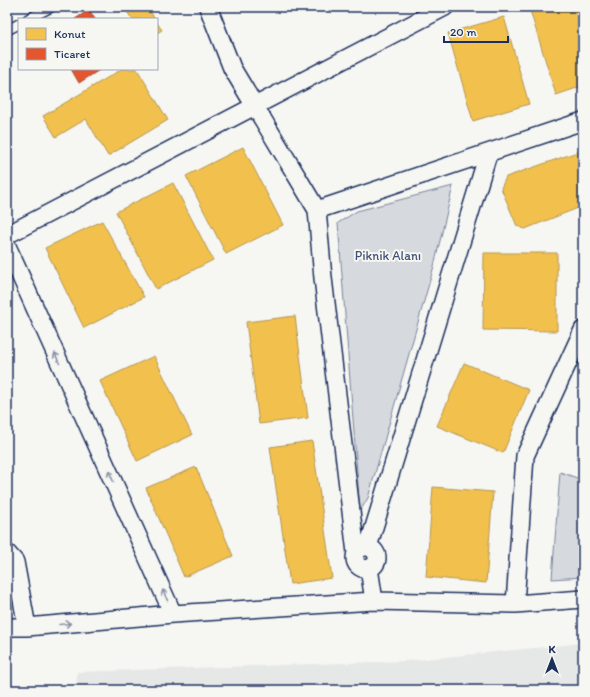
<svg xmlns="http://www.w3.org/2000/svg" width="590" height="697" viewBox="0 0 590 697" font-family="Itim,sans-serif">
<rect width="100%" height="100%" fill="#f6f6f2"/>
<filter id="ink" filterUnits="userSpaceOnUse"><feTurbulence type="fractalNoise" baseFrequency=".025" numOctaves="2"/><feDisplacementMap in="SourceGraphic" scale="8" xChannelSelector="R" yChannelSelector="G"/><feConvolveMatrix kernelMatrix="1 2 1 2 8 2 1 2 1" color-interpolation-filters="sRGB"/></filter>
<g filter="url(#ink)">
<path fill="#e6e7e7" d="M583 643V690H76L77 672 406 661Z"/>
<path fill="#d6d9dd" stroke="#78849e" d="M453 186 434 266 368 498 360 511 338 223 357 211Z
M560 472 583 480V577L552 579Z"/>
<path fill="#f2c14e" stroke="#b29553" d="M124 7H147L155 19H132Z
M529 7H582L583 86 556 95Z
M504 17 529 104 473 121 448 33Z
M157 23 162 30 157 33Z
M122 69H137L168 120 108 156 86 119 56 137 43 116Z
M243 147 283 225 226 254 186 176Z
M583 150V206L525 229 517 226 501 188 506 177Z
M173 183 213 260 156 289 116 212Z
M102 221 144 297 84 328 45 248Z
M484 253H557V331L483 330Z
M295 316 308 418 259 424 246 322Z
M154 356 192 435 137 461 100 381Z
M464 363 529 390 503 453 437 426Z
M312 441 332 578 290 584 270 447Z
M196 467 233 556 184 577 146 488Z
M433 487 493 492 486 583 426 577Z"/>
<path fill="#e4572e" stroke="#a84b3c" d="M89 10 95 19H75Z
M71 69H101L79 83Z"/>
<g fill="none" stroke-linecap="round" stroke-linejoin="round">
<g stroke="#1b2f5e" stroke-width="12">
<path id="service" d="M28 19 51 7
M7 30 19 24"/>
</g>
<g stroke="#1b2f5e" stroke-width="20">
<path id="minor" d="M208 7 232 68 317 210 323 278 356 553
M317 210 583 121
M7 235 445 7
M7 246 173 614 27 627H7
M368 547 488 154
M355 558a11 11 0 1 1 22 0a11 11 0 1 1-22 0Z
M7 553 15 562 27 627
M369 568 374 601
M515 604 525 456 583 330
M173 614 374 601 515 604 583 599"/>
</g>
<use href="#service" stroke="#f6f6f2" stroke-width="9"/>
<use href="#minor" stroke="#f6f6f2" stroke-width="17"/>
</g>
<defs><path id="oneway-shaft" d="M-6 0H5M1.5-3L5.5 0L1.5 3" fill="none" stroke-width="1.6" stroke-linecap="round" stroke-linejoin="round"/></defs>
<g stroke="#8892a8">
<use href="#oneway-shaft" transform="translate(57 358) rotate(-114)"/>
<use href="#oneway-shaft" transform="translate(111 476) rotate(-114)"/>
<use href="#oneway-shaft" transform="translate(165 595) rotate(-114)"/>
<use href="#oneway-shaft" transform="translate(65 624) rotate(-5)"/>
</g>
</g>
<g text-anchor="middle" stroke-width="4" stroke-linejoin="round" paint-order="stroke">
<g font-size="13" fill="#405177" stroke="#f6f6f2">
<text x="388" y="260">Piknik Alanı</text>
</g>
</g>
<rect width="590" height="697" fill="none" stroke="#f6f6f2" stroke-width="24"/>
<rect x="12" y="12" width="566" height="673" fill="none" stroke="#1b2f5e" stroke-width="1.5" filter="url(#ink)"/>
<rect x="18" y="18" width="140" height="52" fill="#f6f6f2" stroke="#9ea6b7"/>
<rect x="26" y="28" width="20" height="12" fill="#f2c14e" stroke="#9ea6b7"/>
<text x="54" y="38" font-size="12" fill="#1b2f5e">Konut</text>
<rect x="26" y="48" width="20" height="12" fill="#e4572e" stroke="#9ea6b7"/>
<text x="54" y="58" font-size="12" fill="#1b2f5e">Ticaret</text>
<g transform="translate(552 659)" stroke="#f6f6f2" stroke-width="3" paint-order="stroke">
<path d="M0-3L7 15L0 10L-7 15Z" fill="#1b2f5e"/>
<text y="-6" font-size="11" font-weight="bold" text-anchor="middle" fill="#1b2f5e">K</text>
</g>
<path d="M444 36v6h64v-6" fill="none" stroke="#1b2f5e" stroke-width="2"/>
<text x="450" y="36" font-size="12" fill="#1b2f5e" stroke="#f6f6f2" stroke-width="3" paint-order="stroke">20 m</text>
</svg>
